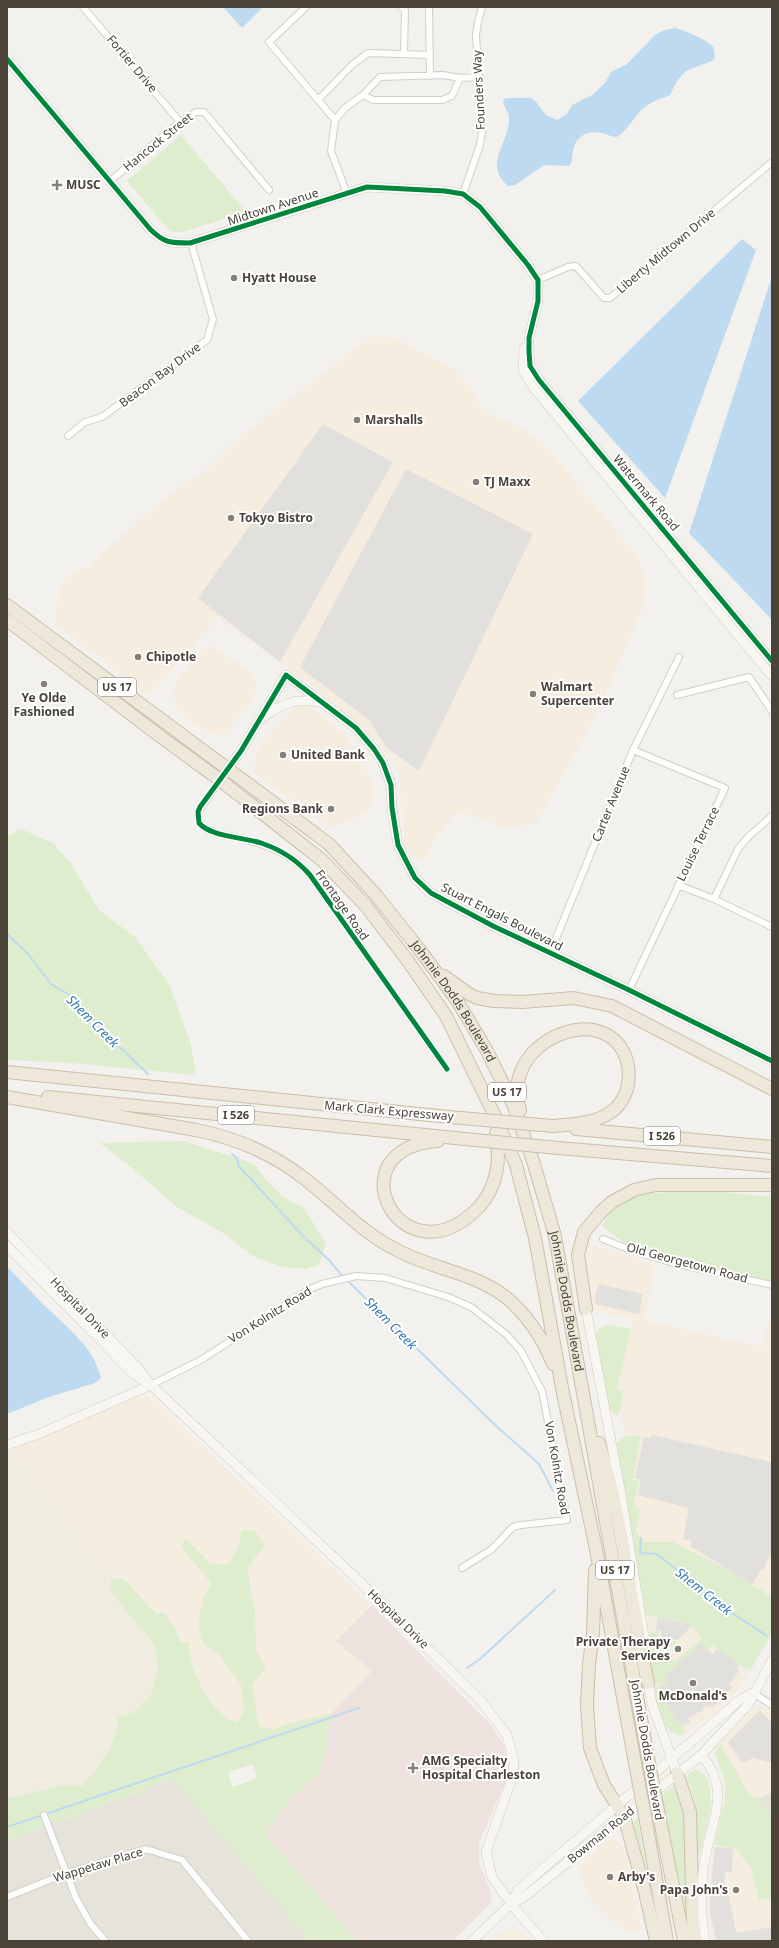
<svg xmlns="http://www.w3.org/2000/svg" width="779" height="1948" viewBox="0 0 779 1948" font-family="'Noto Sans',sans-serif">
<rect width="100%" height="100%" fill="#f2f1ed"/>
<path fill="#e6e3da" d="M173 1779 310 1941H7V1841Z
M772 1792V1815L757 1799Z"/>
<path fill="#f4ede0" d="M372 336 394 338 454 369 473 390 479 405 496 417 524 429 551 452 638 557 646 579 643 608 601 706 536 824 505 828 468 814 456 813 435 838 424 860H415L405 846 399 772 373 737 304 679 218 618 149 695 55 624 59 586 78 569 89 568 104 551 139 520 184 483 200 475 232 444 282 404Z
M213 646 243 666 255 678 256 687 251 702 226 733 215 735 190 722 176 708 173 692 178 678 207 647Z
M302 705 312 708 344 734 360 755 375 791 368 811 348 822 330 827 254 773 255 757 260 744 291 710Z
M586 1243 654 1264 646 1316 642 1320 762 1347 768 1320 772 1321V1597L729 1570 709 1559 673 1542H645L636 1532 641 1508 634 1506 639 1481 633 1480 641 1435 626 1436 620 1411 623 1391 617 1390 633 1319 593 1310 589 1303 582 1268Z
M135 1396H148L161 1407 372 1605 337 1641 372 1671 332 1713 283 1725 274 1731 259 1726 252 1684 266 1668 256 1651 255 1613 251 1583 247 1567 253 1557 240 1543 228 1564H211L181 1547 211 1583 204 1596 203 1643 221 1657 241 1685 244 1711 237 1723 227 1720 203 1690 189 1653 180 1642 176 1631 156 1614 124 1579 111 1578 15 1450 20 1445Z
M642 1612 690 1621 707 1637 751 1669 734 1694 719 1709 683 1735H677L671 1732 665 1724 660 1714Z
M760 1705 769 1708 772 1711V1792L757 1799 749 1794 720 1743 755 1708Z
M608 1839 618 1841 626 1851 641 1930 629 1933 609 1919 594 1905 585 1890 579 1867Z
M714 1846 735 1848 751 1868 759 1900 770 1898 772 1900V1941H712L708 1909 709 1876Z
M512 1928 525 1934 533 1941H492L503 1930Z"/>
<path fill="#f0ecdf" d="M15 1450 111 1578V1592L154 1644 158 1668 152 1694 134 1712 118 1717V1731L106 1756 83 1786H59L32 1793 7 1798V1453Z"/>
<path fill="#ede2de" d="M372 1605 490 1724 503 1743 507 1759V1778L479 1843V1863L489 1887 492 1898 490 1904 453 1941H357L268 1837V1829L294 1796 317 1776 332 1713 372 1671 336 1641Z"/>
<path fill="#deedcd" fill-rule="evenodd" d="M181 135 246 212 186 231 178 232 171 231 166 227 127 181Z
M21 829 53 843 71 864 99 910 135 937 169 984 191 1045 196 1075 71 1063 7 1060V836Z
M184 1141 254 1164 268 1182 283 1197 303 1207 326 1243 319 1265 305 1269 279 1266 253 1256 223 1233 177 1207 131 1167 100 1143Z
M670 1192H725L772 1197V1282L661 1256 623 1242 603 1227C603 1220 607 1216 612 1212 630 1196 647 1193 670 1192Z
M608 1325 631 1329 617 1390 623 1391 620 1411 617 1416 608 1409 595 1337C598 1330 600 1326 608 1325Z
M641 1435 633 1480 639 1481 634 1506 641 1508 636 1532 645 1542H673L729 1570 772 1597V1633L751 1669C741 1670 722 1651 712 1645L708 1650 700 1643 699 1654 690 1653 667 1681 666 1686H661L667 1693 661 1694 659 1683 654 1684 648 1636 651 1633 659 1630 658 1637 677 1642 672 1647 670 1645 664 1651 675 1662 702 1638 689 1624 645 1614 617 1444 621 1437Z
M241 1530H254L265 1545 247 1568 255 1613 256 1651 266 1668 252 1684 259 1726 274 1730 283 1725 332 1713 328 1731 326 1755 317 1776 293 1796 268 1829V1837L357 1941H310L173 1779 7 1841V1798L32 1793 59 1786H83C100 1764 117 1745 118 1717L134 1712 152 1694 158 1668 154 1644 111 1592V1578L124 1579 156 1614 165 1613 176 1631 180 1642H189C188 1668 211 1715 237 1723L244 1711 241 1685 221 1657 203 1643 198 1623 204 1596 211 1583 181 1547 186 1539 211 1564H228L240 1543ZM253 1764 257 1779 232 1787 228 1772Z
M654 1686H658L659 1696 667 1695 668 1698 664 1701C672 1710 689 1722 683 1735 661 1737 657 1702 654 1686Z
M720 1743 749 1794 757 1799 772 1815V1900L770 1898 759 1900 751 1868 735 1848 714 1845 725 1801V1782L715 1753Z
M696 1769C725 1779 703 1840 697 1861V1817L694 1799 687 1777 689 1773Z
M672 1787C693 1806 688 1905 689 1935L663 1802 638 1822 650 1889 634 1823 637 1818Z"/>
<path fill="#e2e0dc" d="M323 424 393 462 280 662 198 598Z
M406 469 533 534 419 771 387 748 369 720 300 667Z
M599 1284 643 1294 639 1314 595 1304 596 1290 598 1289Z
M652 1435 772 1462V1556H769L764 1569 761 1570 752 1584 690 1546 692 1541 683 1539 689 1508 638 1495 641 1480 635 1478 644 1437 650 1438Z
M657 1617 689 1624 691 1627 677 1640 660 1636 662 1630H656Z
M700 1643 713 1654 717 1649 739 1664 738 1672 729 1684 733 1687 713 1707 705 1706 701 1711 688 1718 690 1723 685 1725 680 1720 678 1723 676 1721 664 1701 668 1698 667 1691H661V1686L666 1685 665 1676 691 1653 698 1654 695 1648Z
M760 1710 772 1723V1763L753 1758 742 1763 728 1742Z
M715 1847 733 1849 732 1872H725L724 1896H729L736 1933 772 1927V1941H716L710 1911V1894Z"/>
<path fill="#bedaf0" d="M223 7H263L242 28Z
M676 28C685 31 708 40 713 47 715 51 715 55 714 60L686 71 677 81 670 95C661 99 652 101 645 107 634 116 629 129 617 137 611 137 607 134 602 133 580 129 572 143 572 162L569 166 544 165 515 185 508 186C483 164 508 146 509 120 510 113 504 108 503 100L506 98H531L536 102 546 115 557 120 567 114 572 105 592 95 605 83 611 72 627 64 655 35 664 30Z
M742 239 756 250 665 498 578 401Z
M772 276V620L689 533Z
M7 1267C19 1278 30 1291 41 1302 63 1324 94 1346 101 1378L95 1383 49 1397 7 1414Z"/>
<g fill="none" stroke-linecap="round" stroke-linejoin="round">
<path stroke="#bedaf0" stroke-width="2" d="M7 934 28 954 51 984 74 998 110 1038 148 1074
M232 1154 238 1159V1165L303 1236 329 1260 343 1277
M347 1280 494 1424 539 1464 553 1491
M641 1538 640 1553 657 1554 723 1607 767 1636
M467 1668 480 1659 555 1590
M7 1827 359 1708"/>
<g stroke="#d0cfcb" stroke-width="8">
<path id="street" d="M83 7 180 122
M306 7 269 42 335 120
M401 7 405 10 404 54
M429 7 430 76
M363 95 373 100H442L452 96 460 78
M318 100 352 65 368 53 430 55
M110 181 180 122 196 112H204L269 190
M347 194 331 151 335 120 345 108 363 95 380 77 443 75 460 78 480 77
M463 194 480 145 482 132 476 35 478 22 482 7
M538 280 568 267 576 266 604 298H610L772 162
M68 436 85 422 102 417 207 340 213 319 191 243
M677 695 749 677 772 711
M220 780 198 812C198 819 199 825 205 828 213 834 225 835 234 837 263 843 290 852 310 875L447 1069
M678 885 714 899 772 927
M714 899 738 849 748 837 772 816
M550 953 633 750 679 657
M629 990 725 788 633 750
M603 1239C656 1262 715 1272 772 1285
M151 1385 201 1360 308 1290 322 1284 356 1276 385 1278 448 1297 471 1307 507 1335 521 1351 542 1391 567 1520 521 1525 513 1527 492 1549 462 1568
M753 1693 772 1705
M44 1815 76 1898 90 1923 105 1941
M7 1897 67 1873 146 1849 182 1860 248 1941"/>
</g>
<g stroke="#d2cec4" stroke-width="10">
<path id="secondary" d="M7 59 150 229C164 243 170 243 190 243L367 187 445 191 463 194 480 207 528 265 538 280V301L529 338V352L530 366 539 380 772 661
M524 348 523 370 533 387 772 676
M263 717C284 703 294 698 320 702
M224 774 241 751 286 675 356 728 374 749 383 763 391 785 392 808 398 845 415 878 431 893 493 926 629 990 772 1061
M7 1232 139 1369 151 1385 357 1579 481 1701 507 1735 514 1762 513 1775 486 1852 492 1877 511 1904 543 1941
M7 1246 135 1375 146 1382
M586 1309 620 1489 645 1642
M7 1445 39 1434 151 1385
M647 1677 652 1704 677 1773
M701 1755C735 1792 707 1828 703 1871 701 1894 701 1918 705 1941
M511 1904 518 1890 741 1699 753 1693
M472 1941 511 1904 524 1897 701 1755 748 1705 772 1660"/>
</g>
<g stroke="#cac0a8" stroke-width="14">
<g id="highway">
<path id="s1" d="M7 605 329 844 376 895 419 949 456 999 486 1049 513 1104 534 1164 555 1236 647 1752"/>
<path d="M7 620 161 737 220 780 323 861 366 906 408 961 446 1016 493 1112 516 1165 535 1238 563 1393 596 1549 635 1763"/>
<path d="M444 976 469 994 477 998 494 1001 522 1002 574 998 612 1006 772 1089"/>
<path d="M7 1072 449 1117"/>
<path d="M7 1097 196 1130C236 1138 272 1153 305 1179 335 1202 359 1230 393 1248 429 1269 476 1272 508 1299 529 1317 543 1339 553 1364"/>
<path d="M48 1097 465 1139"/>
<path d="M520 1110C513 1092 518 1071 530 1056 547 1035 584 1020 609 1036 635 1052 635 1096 611 1112 595 1124 572 1124 553 1126"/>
<path d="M576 1129 772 1147"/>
<path d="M438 1141C333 1148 399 1282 475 1211 497 1190 501 1162 496 1133"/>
<path d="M558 1148 772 1166"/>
<path d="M586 1309 578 1255 584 1232 601 1212 612 1202 634 1190 656 1185H772"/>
<path d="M599 1443C623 1521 630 1603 648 1683"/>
<path d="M595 1570 593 1634 589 1664 587 1705 590 1748 604 1785 624 1816 645 1892 656 1941"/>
<path d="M677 1773 690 1812 693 1925 696 1941"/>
<path d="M657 1805 684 1941"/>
<path d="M645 1816 667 1941"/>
</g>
</g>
<use href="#street" stroke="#fdfdfc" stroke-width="6"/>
<use href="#secondary" stroke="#f7f6f0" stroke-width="9"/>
<use href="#highway" stroke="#ede8da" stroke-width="12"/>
<g stroke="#cac0a8" stroke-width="14" stroke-linecap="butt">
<path id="highway-bridge" d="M449 1117 553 1126
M465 1139 558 1148
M647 1752 657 1805
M635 1763 645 1816"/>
</g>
<use href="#highway-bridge" stroke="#ede8da" stroke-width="12"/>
<g stroke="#fff" stroke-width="8">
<path id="cycleway" d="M7 59 150 229C164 243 170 243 190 243L367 187 445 191 463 194 480 207 528 265 538 280V301L529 338V352L530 366 539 380 772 661
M447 1069 310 875C297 860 279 849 261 843 243 837 211 837 199 823L198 812 200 807 241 751 286 675 356 728 374 749 383 763 391 785 392 808 398 845 415 878 431 893 493 926 629 990 772 1061"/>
</g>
<use href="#cycleway" stroke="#00873e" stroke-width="5"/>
</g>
<g fill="#848077" stroke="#fff" stroke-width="1.5">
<path d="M55 179h4v4h4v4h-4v4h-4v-4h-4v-4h4z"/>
<circle cx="234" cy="278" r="4"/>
<circle cx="357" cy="420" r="4"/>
<circle cx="476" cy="482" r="4"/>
<circle cx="231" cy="518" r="4"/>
<circle cx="138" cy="657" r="4"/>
<circle cx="44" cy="684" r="4"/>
<circle cx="533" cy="694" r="4"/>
<circle cx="283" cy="755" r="4"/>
<circle cx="331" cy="809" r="4"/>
<circle cx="678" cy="1649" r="4"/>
<circle cx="693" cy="1683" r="4"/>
<path d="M411 1762h4v4h4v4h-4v4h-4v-4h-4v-4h4z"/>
<circle cx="610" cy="1877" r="4"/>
<circle cx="736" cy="1890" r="4"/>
</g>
<g text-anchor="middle" stroke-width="4" stroke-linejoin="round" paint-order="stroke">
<g fill="#fff" stroke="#807b74" stroke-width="1">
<rect x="98" y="678" width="38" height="18" rx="3"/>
<rect x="488" y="1083" width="38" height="18" rx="3"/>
<rect x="218" y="1106" width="36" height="18" rx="3"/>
<rect x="644" y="1127" width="36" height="18" rx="3"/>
<rect x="596" y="1561" width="38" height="18" rx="3"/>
</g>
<g font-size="11" font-weight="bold" fill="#494338">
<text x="117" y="691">US 17</text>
<text x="507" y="1096">US 17</text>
<text x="236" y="1119">I 526</text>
<text x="662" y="1140">I 526</text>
<text x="615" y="1574">US 17</text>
</g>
<g font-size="12" fill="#494338" stroke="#fff">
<text transform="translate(132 64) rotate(50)" y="4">Fortier Drive</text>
<text transform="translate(479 90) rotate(-93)" y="4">Founders Way</text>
<text transform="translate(158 142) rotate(-39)" y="4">Hancock Street</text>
<text transform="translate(273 207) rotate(-18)" y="4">Midtown Avenue</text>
<text transform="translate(666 251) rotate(-40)" y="4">Liberty Midtown Drive</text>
<text transform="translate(160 375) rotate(-37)" y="4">Beacon Bay Drive</text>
<text transform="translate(646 493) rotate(50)" y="4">Watermark Road</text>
<text transform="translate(611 804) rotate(-68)" y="4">Carter Avenue</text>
<text transform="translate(698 844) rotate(-64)" y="4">Louise Terrace</text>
<text transform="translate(342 905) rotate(55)" y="4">Frontage Road</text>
<text transform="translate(502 917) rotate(27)" y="4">Stuart Engals Boulevard</text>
<text dy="4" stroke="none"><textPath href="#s1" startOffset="602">Johnnie Dodds Boulevard</textPath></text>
<text transform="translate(389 1111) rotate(5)" y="4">Mark Clark Expressway</text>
<text transform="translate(687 1263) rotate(15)" y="4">Old Georgetown Road</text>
<text dy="4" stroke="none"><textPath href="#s1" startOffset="926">Johnnie Dodds Boulevard</textPath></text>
<text transform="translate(80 1308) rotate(46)" y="4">Hospital Drive</text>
<text transform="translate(270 1315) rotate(-32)" y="4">Von Kolnitz Road</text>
<text transform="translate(557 1468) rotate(80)" y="4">Von Kolnitz Road</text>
<text transform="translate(398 1619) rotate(44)" y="4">Hospital Drive</text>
<text transform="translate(647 1750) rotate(80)" y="4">Johnnie Dodds Boulevard</text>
<text transform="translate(601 1835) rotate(-39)" y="4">Bowman Road</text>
<text transform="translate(98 1865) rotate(-17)" y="4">Wappetaw Place</text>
</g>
<g font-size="12" font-weight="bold" fill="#494338" stroke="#fff" text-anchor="start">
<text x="66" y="189">MUSC</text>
<text x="242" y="282">Hyatt House</text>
<text x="365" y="424">Marshalls</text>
<text x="484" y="486">TJ Maxx</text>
<text x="239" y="522">Tokyo Bistro</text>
<text x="146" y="661">Chipotle</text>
<text x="541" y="691">Walmart<tspan x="541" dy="14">Supercenter</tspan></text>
<text x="44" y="702" text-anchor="middle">Ye Olde<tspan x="44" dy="14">Fashioned</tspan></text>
<text x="291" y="759">United Bank</text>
<text x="323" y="813" text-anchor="end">Regions Bank</text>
<text x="670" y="1646" text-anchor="end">Private Therapy<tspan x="670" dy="14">Services</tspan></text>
<text x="693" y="1700" text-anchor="middle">McDonald's</text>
<text x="422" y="1765">AMG Specialty<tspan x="422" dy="14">Hospital Charleston</tspan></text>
<text x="618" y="1881">Arby's</text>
<text x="728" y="1894" text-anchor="end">Papa John's</text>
</g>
<g font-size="13" font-style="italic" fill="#2f78b7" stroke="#fff">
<text transform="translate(93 1021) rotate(45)" y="5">Shem Creek</text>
<text transform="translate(391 1323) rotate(45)" y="5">Shem Creek</text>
<text transform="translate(704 1591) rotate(38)" y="5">Shem Creek</text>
</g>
</g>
<rect width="779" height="1948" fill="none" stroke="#494338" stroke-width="16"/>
</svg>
